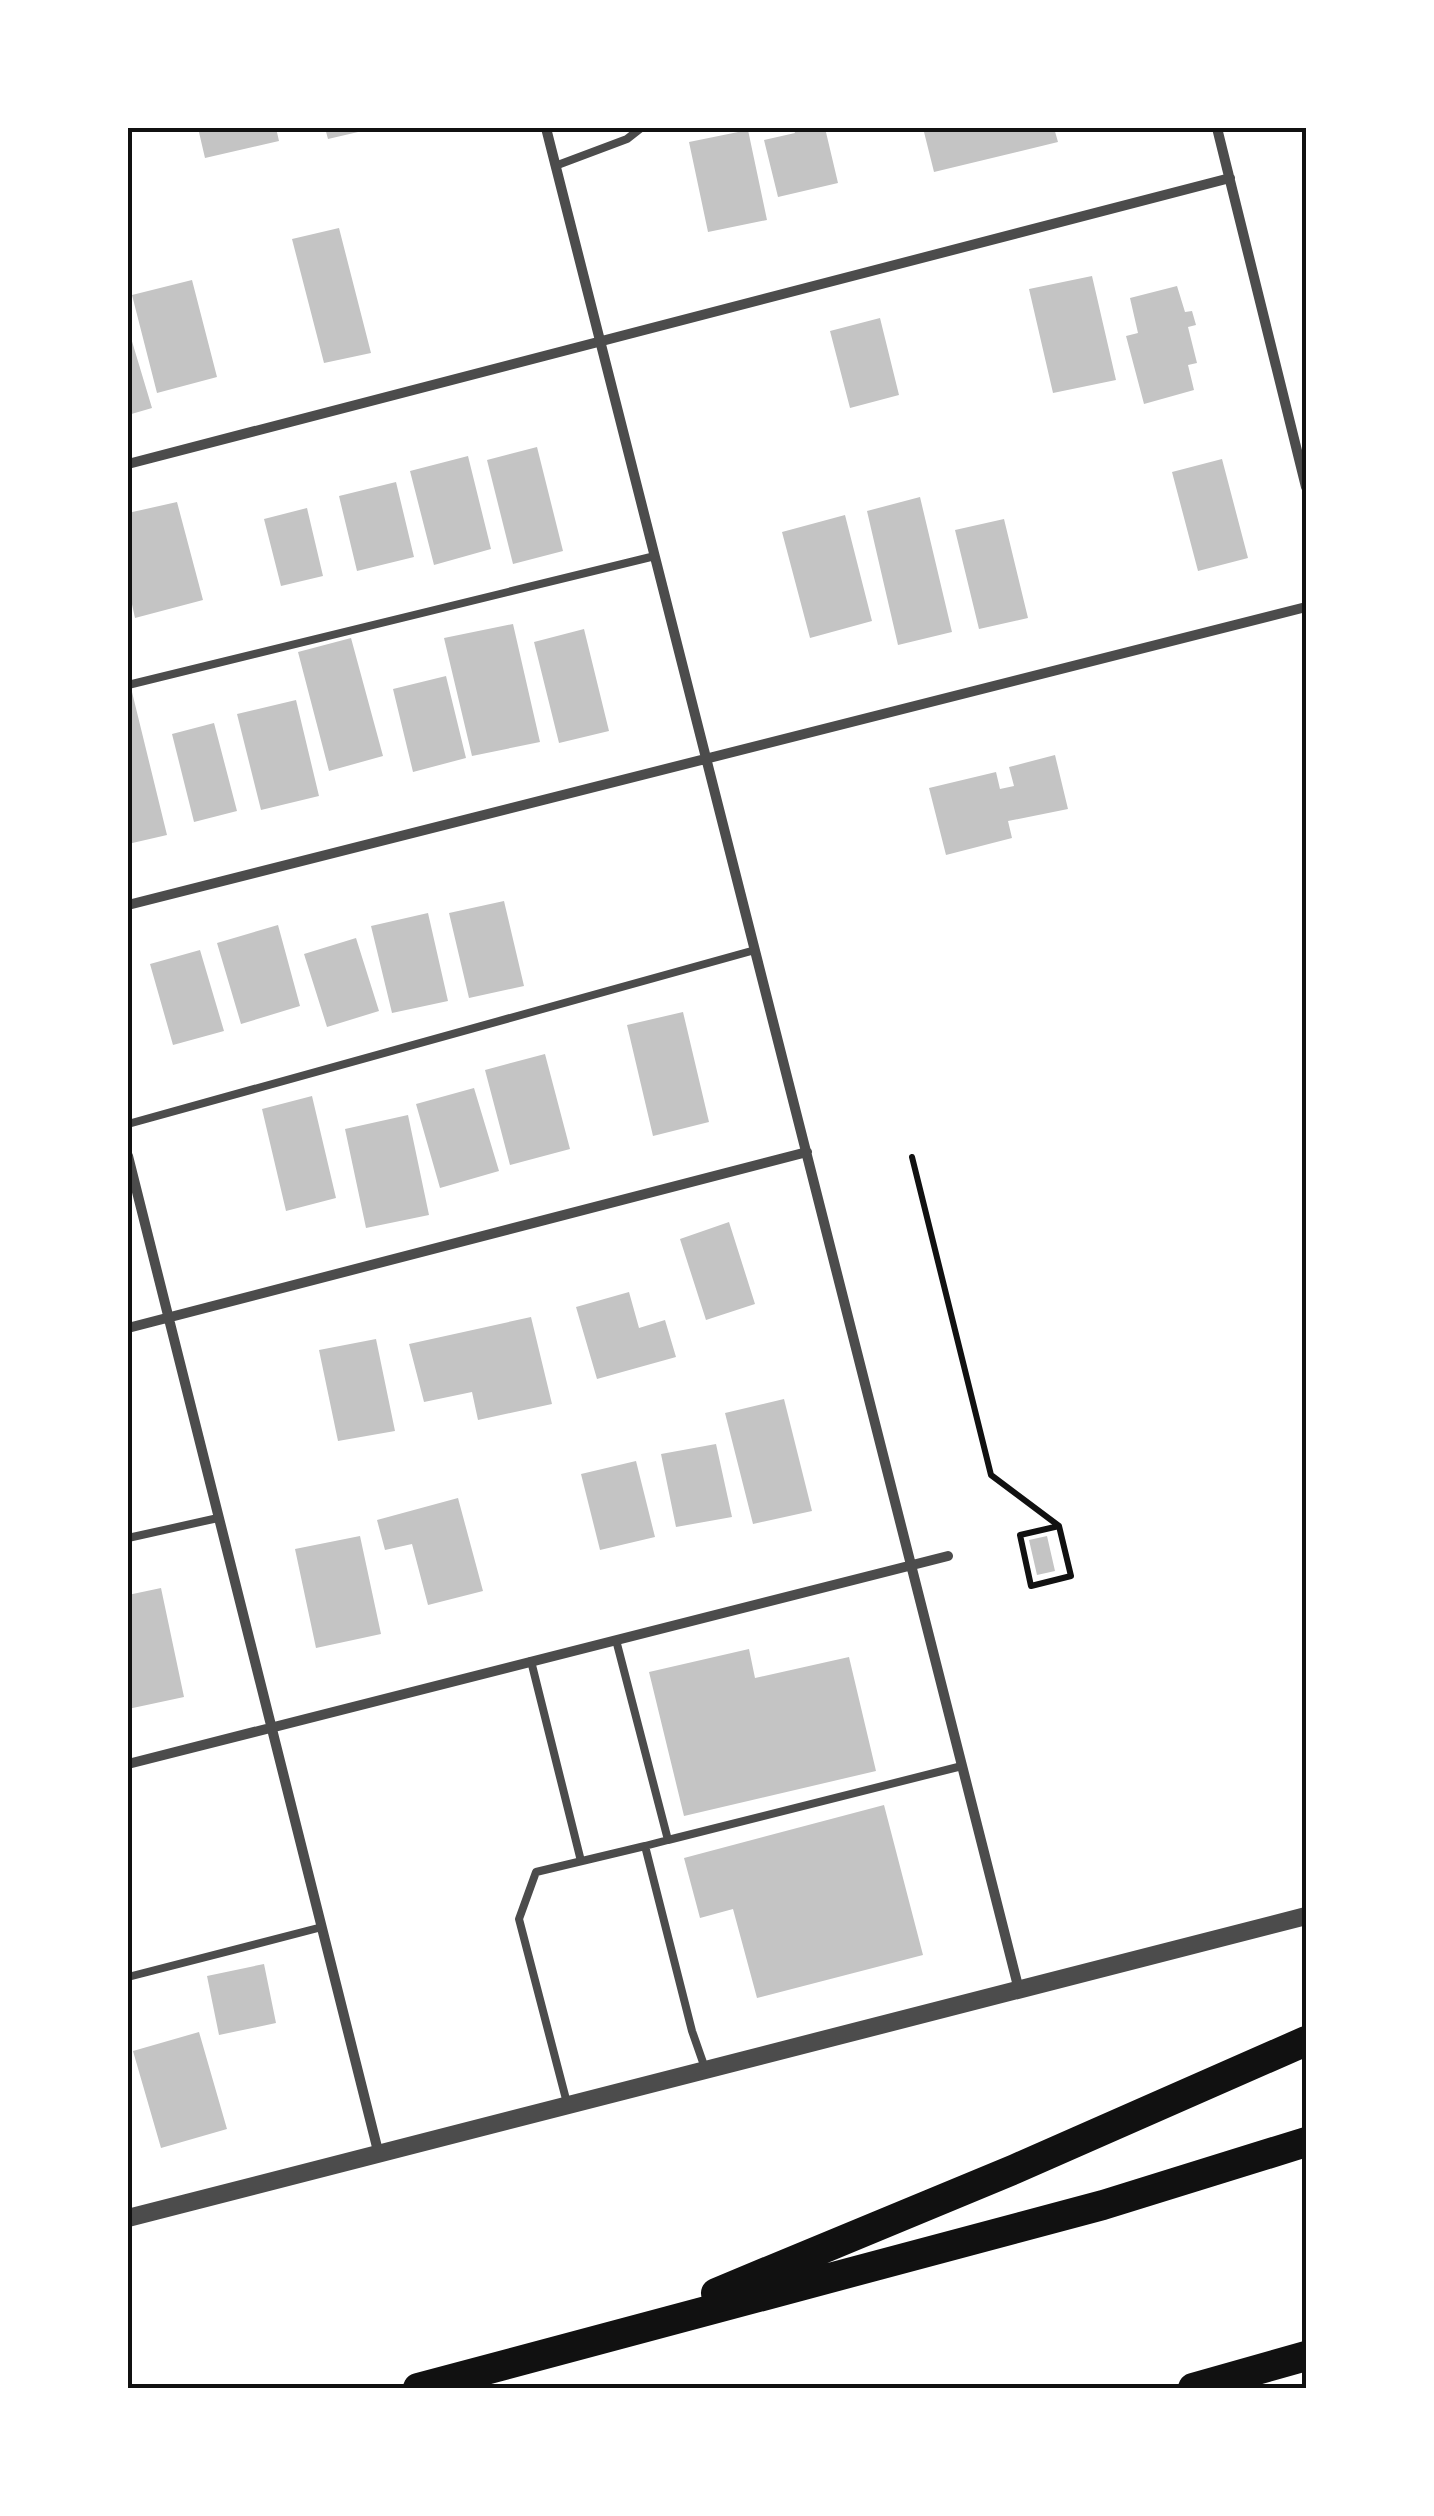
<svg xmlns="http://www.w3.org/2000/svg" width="1434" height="2516" viewBox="0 0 1434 2516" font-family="'DejaVu Sans',sans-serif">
<rect width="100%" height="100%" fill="#fff"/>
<path fill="#c4c4c4" d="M198 128H276L279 141 205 158Z
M325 128H371V129L328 139Z
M793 128H825L838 183 778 197 764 140 795 133Z
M923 128H1054L1058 142 934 172Z
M748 130 767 220 708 232 689 142Z
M339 228 371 353 324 363 292 239Z
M1092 276 1116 380 1053 393 1029 289Z
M192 280 217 377 157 393 132 295Z
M1177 286 1185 312 1192 311 1196 325 1188 327 1197 363 1188 365 1194 390 1144 404 1126 336 1138 333 1130 298Z
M880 318 899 395 850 408 830 331Z
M128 328 152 408 128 415Z
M537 447 563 551 513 564 487 460Z
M468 456 491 549 434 565 410 471Z
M1222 459 1248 558 1198 571 1172 472Z
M396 482 414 557 357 571 339 496Z
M920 497 952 632 898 645 867 511Z
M177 502 203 600 135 618 128 586V513Z
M307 508 323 576 281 586 264 519Z
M845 515 872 621 810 638 782 532Z
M1004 519 1028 618 979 629 955 530Z
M513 624 540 742 472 756 444 638Z
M584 629 609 731 559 743 534 642Z
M351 638 383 756 329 771 298 652Z
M446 676 466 758 413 772 393 689Z
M132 692 167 835 128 844V693Z
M296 700 319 796 261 810 237 714Z
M214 723 237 811 194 822 172 734Z
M1055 755 1068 809 1008 821 1012 838 946 855 929 788 996 772 1000 789 1014 786 1009 767Z
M504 901 524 986 469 998 449 913Z
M428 913 448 1001 392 1013 371 926Z
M278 925 300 1006 241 1024 217 943Z
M356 938 379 1011 327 1027 304 954Z
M200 950 224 1031 173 1045 150 964Z
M683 1012 709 1122 653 1136 627 1025Z
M545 1054 570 1149 510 1165 485 1070Z
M474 1088 499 1171 440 1188 416 1104Z
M312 1096 336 1198 286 1211 262 1109Z
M408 1115 429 1215 366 1228 345 1129Z
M729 1222 755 1304 706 1320 680 1239Z
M629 1292 639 1328 665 1320 676 1357 597 1379 576 1307Z
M531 1317 552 1404 478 1420 472 1392 424 1402 409 1344Z
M376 1339 395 1431 338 1441 319 1350Z
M784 1399 812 1511 753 1524 725 1413Z
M716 1444 732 1517 676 1527 661 1454Z
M636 1461 655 1537 600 1550 581 1474Z
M458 1498 483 1591 428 1605 412 1544 385 1550 377 1520Z
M360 1536 381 1634 316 1648 295 1549Z
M1047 1536 1055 1571 1037 1575 1029 1540Z
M161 1588 184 1697 128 1709V1595Z
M749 1649 755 1678 849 1657 876 1771 684 1816 649 1672Z
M884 1805 923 1955 757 1998 733 1909 700 1918 684 1858Z
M264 1964 276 2023 219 2035 207 1976Z
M199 2032 227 2129 161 2148 133 2051Z"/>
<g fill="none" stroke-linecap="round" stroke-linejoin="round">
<path stroke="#111" stroke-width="6" d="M912 1157 991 1475 1059 1526 1071 1576 1031 1586 1020 1535 1059 1526"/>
<path stroke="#4c4c4c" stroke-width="8" d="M555 166 627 139 641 128
M128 685 655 556
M128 1124 755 950
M128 1538 218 1518
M616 1640 668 1840 645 1846
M531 1661 581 1861
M668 1840 962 1766
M128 1977 322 1927
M567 2103 519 1919 536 1872 645 1846 692 2031 706 2071"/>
<path stroke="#4c4c4c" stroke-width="10" d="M546 128 1019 1990
M1217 128 1306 487
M128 464 1230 178
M128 905 1306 607
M128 1156 379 2155
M128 1328 807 1152
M128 1764 948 1556"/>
<path stroke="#4c4c4c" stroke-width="18" d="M128 2218 1306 1916"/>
<path stroke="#111" stroke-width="30" d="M716 2293 1015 2169 1306 2041
M418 2388 1103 2205 1306 2142
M1193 2388 1306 2356"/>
</g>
<rect width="1434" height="2516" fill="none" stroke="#ffffff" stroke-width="260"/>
<rect x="130" y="130" width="1174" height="2256" fill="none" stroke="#111" stroke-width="4"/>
</svg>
